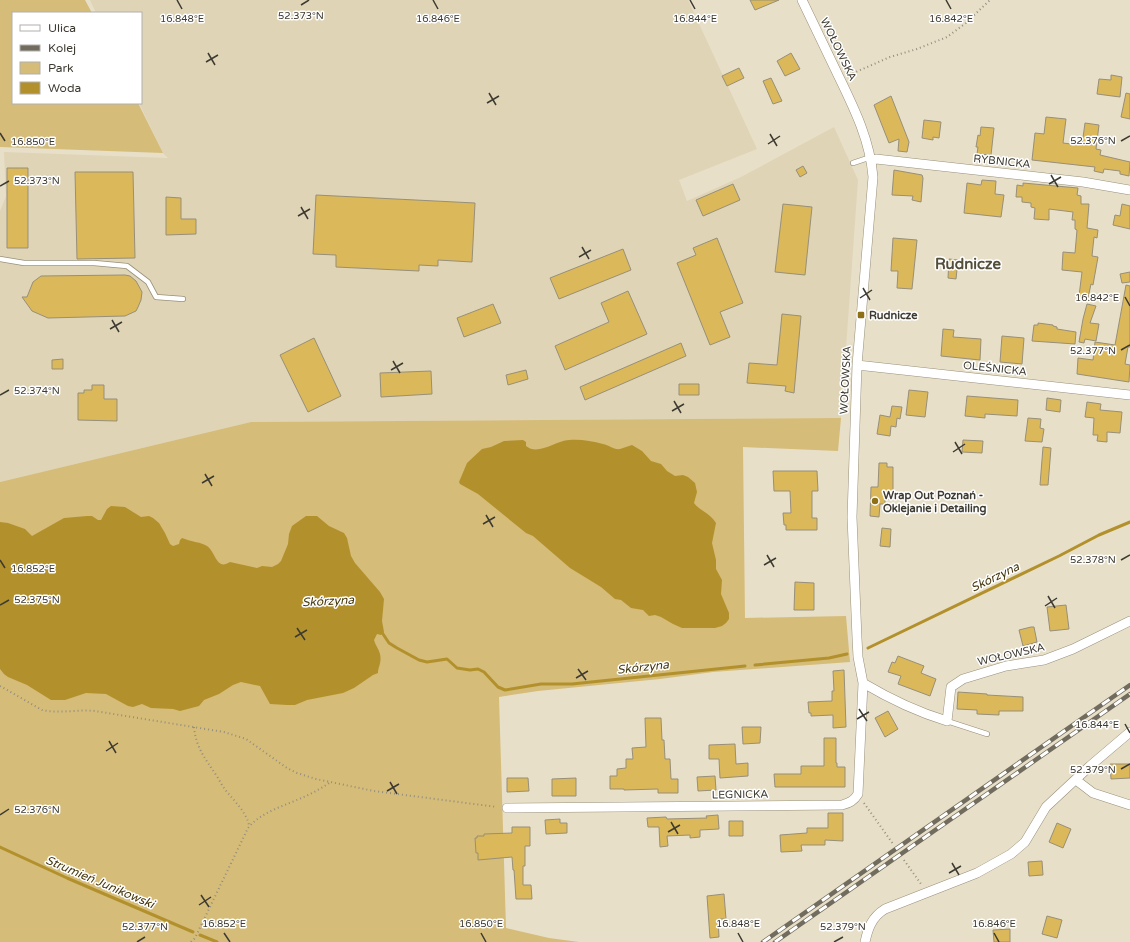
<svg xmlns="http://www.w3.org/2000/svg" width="1130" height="942" viewBox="0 0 1130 942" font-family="'Varela Round',sans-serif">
<rect width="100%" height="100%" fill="#e8dfc8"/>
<path fill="#dfd4b6" d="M90 0H688L757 149 679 180 687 201 741 177 834 127 858 180 841 418 251 422 0 482V211L6 196 4 152 168 158 163 153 139 103H141V13H96Z"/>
<path fill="#d5bc79" d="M0 0H85L92 13H13V103H138L163 153 0 147Z
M841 418 838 451 743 447 745 618 846 616 850 662 713 672 660 679 538 691 499 697 506 928 549 938 579 942H0V482L251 422Z"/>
<path fill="#b2912c" d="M523 440 526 442V446C538 456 555 441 569 440 580 439 592 441 603 444 609 445 614 450 620 449 624 448 628 446 632 445L642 451 651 461 661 464 667 471 675 476 683 475 688 477 695 483 697 492 694 503C701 512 709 512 716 523L712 543 716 560V569L722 580 721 594 729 613V619L726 623 722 626 715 628H682L673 624 661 617 655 615 649 616 643 610 631 608 621 600 615 599 601 587 570 568 533 536 526 533 478 494 460 484 459 482 467 463 482 449 491 447 504 441Z
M111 506 125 507 141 517 149 516 153 518 159 523 165 533 170 544 173 546 179 544 180 540 182 538 185 539C192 542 201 542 207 546 216 552 216 571 230 562L257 568 262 566 272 567 278 564 281 561 288 544 289 534 292 526 306 516H317L329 526 344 533 347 538 351 556 355 563 380 592 384 599 382 621 384 632 381 635 377 634 374 640C375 645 379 649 380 654 382 663 378 667 378 673L373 675 354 688 343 693 307 700 295 705H287L270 704 260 686 241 682 233 685 219 694 204 700 199 706 180 711 173 709 151 708 142 704 133 707 128 706 106 694 86 693 65 700H51L27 685 8 677 4 674 0 669V522L8 523 25 529 32 536 64 518 87 516H92L98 520H101L107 509Z"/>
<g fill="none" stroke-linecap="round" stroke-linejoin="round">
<path stroke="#b2912c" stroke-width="3" d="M381 631 389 643 397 648 419 660 427 662 447 659 457 668 470 670 478 669 484 672 498 687 505 690 541 684H572L745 666
M868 648 1059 556 1099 535 1130 522
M755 665 829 658 847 654
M0 847 67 878 193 932
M200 935 217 942"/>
</g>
<path fill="#dbb859" stroke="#978f79" d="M750 0H779L755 10Z
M791 53 800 69 785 76 777 61Z
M739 68 744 78 727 86 722 76Z
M1111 75 1122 77 1120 97 1097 94 1099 79 1111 80Z
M771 78 782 101 773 104 763 81Z
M1126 93 1130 94V119L1121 117Z
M891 96 909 142 907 152 898 151 899 139 889 143 874 105Z
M1046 117 1066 119 1063 143 1071 144 1082 145 1085 123 1099 125 1096 149 1101 150 1100 155 1130 162 1129 176 1120 174V171L1104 169 1103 173 1094 171 1095 167 1032 160 1035 133 1044 134Z
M924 120 941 122 939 138 933 137V140L922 138Z
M981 127 994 128 991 155 977 154 978 147H976L978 135 980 136Z
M803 166 807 173 800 177 796 170Z
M7 168H28V248H7Z
M894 170 922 175 923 178 921 202 912 200 913 196 892 195Z
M75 172H133L135 258 77 259Z
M982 180 996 181 995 194 1004 195 1001 217 964 213 967 183 981 185Z
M1023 183 1078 188 1077 195 1081 196V204H1089L1087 228 1098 230 1097 238 1094 237 1092 256 1098 257 1093 285 1091 284 1088 298 1079 296 1082 272 1062 270 1063 252 1075 253 1077 230 1075 229V220H1072L1073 212 1049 209V220L1034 219 1035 208 1031 207V203L1022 202V197H1016L1017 185 1023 186Z
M733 184 740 200 703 216 696 200Z
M316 195 475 203 472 262 438 260V266L419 265V271L336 267V255L313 254Z
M166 197 181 198V219H196V234L166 235Z
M783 204 812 207 805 275 775 272Z
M1122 204 1130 206V229L1113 225 1115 215 1120 216Z
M717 238 743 303 720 312 730 337 710 345 677 263 696 255 693 248Z
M893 238 917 240 912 289 897 288 898 271H891Z
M623 249 631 270 559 299 550 278Z
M949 259 958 260 956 279 948 278Z
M1130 272V282L1122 283 1120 274Z
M125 275 130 276 136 281 142 292 141 300 138 307 136 311 125 316 48 318 32 311 22 297H27L33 282 41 276Z
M1126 285 1130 286V347H1128L1125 364 1130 365 1129 382 1077 374 1078 358 1093 360 1095 342 1115 345Z
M628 291 647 334 565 370 555 346 609 322 601 303Z
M493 304 501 323 464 337 457 318Z
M1087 304 1096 306 1090 323 1099 324 1096 341 1085 339 1084 343 1079 342 1083 319Z
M782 314 801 316 794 393 785 391 786 386 747 383 749 363 777 365Z
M1038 323 1053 325V326L1057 327V329L1076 332 1075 344 1032 341 1034 325H1038Z
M943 329 954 330 953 337 981 339 980 360 941 356Z
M1002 336 1024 338 1022 364 1000 362Z
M314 338 341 396 308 412 280 355Z
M681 343 686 356 585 400 580 387Z
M63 359V369H52V360Z
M526 370 528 379 508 385 506 375Z
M431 371 432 394 381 397 380 373Z
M679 384H699V395H679Z
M92 385H104V399H117V421L78 420V393H84V390H92Z
M909 390 928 392 925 417 906 415Z
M967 396 1018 400 1017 416 985 414V418L965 416Z
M1047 398 1061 400 1060 412 1046 410Z
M1087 402 1101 404 1100 410 1122 412 1120 433 1107 432V442L1097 441 1098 435H1093L1094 418 1085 417Z
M892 406 902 407 900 419 897 418 896 427 891 426 890 436 877 434 880 415 890 417Z
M1028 418 1041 419 1040 428 1044 429 1042 442 1025 441Z
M963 440 983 441 982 453 962 452Z
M1043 447 1051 448 1048 485H1040Z
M879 463H887V467H893V499H885V504H880L879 517 870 516 871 487H878Z
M773 471H817L818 491H812V518H817V530H786V525H784L783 513H791L790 491H774Z
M882 528 891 529 890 547 880 546Z
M795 582 814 583V610H794Z
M1066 605 1069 629 1050 631 1047 607Z
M1031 627H1034L1037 642 1023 646 1019 630Z
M898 656 924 666 921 673 936 679 930 696 898 684 901 676 888 672 892 662 895 663Z
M844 670 846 727 833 728V715L811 716V713H809L808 702 832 701V691H834L833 671Z
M958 692 987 694V695L1023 697V711H999V715L977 714V710L957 709Z
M888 711 898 729 885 737 875 718Z
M645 718H661L662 740H664L665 759H670L671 779H678V793H658V789L624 790V789H610V776H617V769L626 768V759H633L632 748 646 747Z
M742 727H761L760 743 743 744Z
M824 738H836V763H837V767H845V787H775L774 774H801V766H824Z
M735 744 736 764 748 763V776L720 778 719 759H709V745Z
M1110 764H1130V778L1111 779Z
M715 776 716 790 698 791 697 777Z
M507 778H528L529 791 507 792Z
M576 778V796H552V779Z
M828 813H843V841L825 840V845H801L802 851 781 852 780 835 807 833V828H828Z
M718 815 719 829 700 830V837L690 838V835L667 836 668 846 660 847 659 827H648L647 818 666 817 667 819 707 818 706 816Z
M560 819V823H567V833L546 834 545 820Z
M729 821H743V836H729Z
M1057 823 1071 829 1063 848 1049 842Z
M512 827H530V846H525V866H523V885H531L532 899H516L514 870H513L512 857 478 860V853H476L475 838H477V836H484V834L512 833Z
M1042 861 1043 875 1029 876 1028 862Z
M724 894 726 919H718L719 937 710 938 707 896Z
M1047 916 1062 920 1057 938 1042 934Z
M1010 929V942H994L993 930Z"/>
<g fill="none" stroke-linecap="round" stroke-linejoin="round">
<g stroke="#98907b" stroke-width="6">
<path id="lane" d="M853 163 871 157
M0 259 24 263H94L127 266 148 282 156 297 183 299
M947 721 987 734"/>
</g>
<g stroke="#98907b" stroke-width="10">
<path id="street" d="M872 160 876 159 1083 182 1130 190
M857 365 1130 395
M863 683C890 699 917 712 947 721L951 687 963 679 1006 666 1044 660 1073 649 1130 621
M1076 780 1093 793 1130 805
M507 808 842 805C849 803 854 801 858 794L863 683 858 657 857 638 852 517 857 365 873 177C870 140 854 108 838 75 826 50 814 25 802 0
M865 942C868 928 872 917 885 909L977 873 1011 854 1025 842 1046 807 1090 766 1130 732"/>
</g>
<path stroke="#948e7e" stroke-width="2" stroke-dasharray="1 3" stroke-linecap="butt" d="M849 75 890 57 917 49 947 37 966 23 990 0
M0 686 42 710C59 714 78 709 95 711L224 732 246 739 287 768 297 773 316 779 374 791 497 807
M194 727C196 748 205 758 216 775 219 779 221 784 224 788 231 798 249 814 249 827
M864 803 893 844
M904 860 921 884
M191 942 195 938 248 828C262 811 287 805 306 796 315 792 323 787 331 782"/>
<use href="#lane" stroke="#fff" stroke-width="4.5"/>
<use href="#street" stroke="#fff" stroke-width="9"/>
<g stroke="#716c5e" stroke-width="4.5">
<path id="rail" d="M763 942 1130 685
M775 942 1130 694"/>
</g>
<use href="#rail" stroke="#fff" stroke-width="3" stroke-dasharray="9" stroke-linecap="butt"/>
</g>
<path fill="none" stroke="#3d3a31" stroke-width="1.5" d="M177 0 182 9M433 0 438 9M690 0 695 9M946 0 951 9M301 5 309 0M208 53 215 65M206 62 218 55M489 93 496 105M487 103 499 96M0 133 5 141M770 134 777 146M1121 141 1130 136M768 144 780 136M1051 175 1058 187M1049 184 1061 177M0 186 9 181M301 207 308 219M298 216 310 209M582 247 589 259M579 257 591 250M863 288 870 300M1125 297 1130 306M860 298 872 290M112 320 119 332M110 329 122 322M1121 350 1130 345M393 361 400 373M391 370 403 363M0 395 9 390M674 401 681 413M672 411 684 404M955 442 962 454M953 452 965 444M205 474 212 486M202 483 214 476M486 515 493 527M483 524 495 517M767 555 774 567M0 560 5 568M1121 560 1130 555M764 565 776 558M1048 596 1055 608M0 605 9 600M1045 606 1057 598M297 628 305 640M295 637 307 630M578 669 586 680M576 678 588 671M859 709 867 721M857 719 869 712M1125 724 1130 733M109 741 116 753M106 751 118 743M1121 769 1130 764M390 782 397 794M387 791 399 784M0 815 9 809M671 822 678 834M668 832 680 825M952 863 959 875M949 873 961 866M201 895 209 907M199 905 211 897M224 933 230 942M481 933 486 942M738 933 743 942M994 933 999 942M137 942 145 937M834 942 843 937"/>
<g fill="#8e7115" stroke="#fff" stroke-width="1.5">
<rect x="857" y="311" width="8" height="8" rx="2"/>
<circle cx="875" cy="501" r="4"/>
</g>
<g text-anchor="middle" stroke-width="3" stroke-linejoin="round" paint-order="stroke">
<g font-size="11" fill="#3d3a31" stroke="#fff">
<text transform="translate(839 49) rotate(64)" y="4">WOŁOWSKA</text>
<text transform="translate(1002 161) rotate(6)" y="4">RYBNICKA</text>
<text transform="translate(995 368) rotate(6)" y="4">OLEŚNICKA</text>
<text transform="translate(845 380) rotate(-87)" y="4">WOŁOWSKA</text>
<text transform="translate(1011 654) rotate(-13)" y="4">WOŁOWSKA</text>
<text transform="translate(740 794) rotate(-1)" y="4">LEGNICKA</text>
</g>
<g font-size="11" font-weight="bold" fill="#3d3a31" stroke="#fff" text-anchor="start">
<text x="869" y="319">Rudnicze</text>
<text x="883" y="499">Wrap Out Poznań -<tspan x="883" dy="13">Oklejanie i Detailing</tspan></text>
</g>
<g font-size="12" font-style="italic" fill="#46380e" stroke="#fff">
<text transform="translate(995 577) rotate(-26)" y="4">Skórzyna</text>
<text transform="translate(328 601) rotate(-3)" y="4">Skórzyna</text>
<text transform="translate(643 667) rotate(-6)" y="4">Skórzyna</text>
<text transform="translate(100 882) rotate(23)" y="4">Strumień Junikowski</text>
</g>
<g font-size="15" font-weight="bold" fill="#544d3a" stroke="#fff">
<text x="968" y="269">Rudnicze</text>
</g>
</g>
<g font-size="10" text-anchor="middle" fill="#3d3a31" stroke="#fff" stroke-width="3" stroke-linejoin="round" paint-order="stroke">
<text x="301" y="19">52.373°N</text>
<text x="182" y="22">16.848°E</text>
<text x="438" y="22">16.846°E</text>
<text x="695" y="22">16.844°E</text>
<text x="951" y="22">16.842°E</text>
<text x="1093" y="144">52.376°N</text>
<text x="33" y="145">16.850°E</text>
<text x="37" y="184">52.373°N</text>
<text x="1097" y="301">16.842°E</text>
<text x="1093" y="354">52.377°N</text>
<text x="37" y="394">52.374°N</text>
<text x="1093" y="563">52.378°N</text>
<text x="33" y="572">16.852°E</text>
<text x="37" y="603">52.375°N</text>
<text x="1097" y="728">16.844°E</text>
<text x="1093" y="773">52.379°N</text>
<text x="37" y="813">52.376°N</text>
<text x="224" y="927">16.852°E</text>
<text x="481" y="927">16.850°E</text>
<text x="738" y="927">16.848°E</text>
<text x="994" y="927">16.846°E</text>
<text x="145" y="930">52.377°N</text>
<text x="843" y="930">52.379°N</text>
</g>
<rect x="12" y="12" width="130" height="92" fill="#ffffff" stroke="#b1b0ad"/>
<rect x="20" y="25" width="20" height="6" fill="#ffffff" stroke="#b1b0ad"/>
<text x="48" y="32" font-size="12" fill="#3d3a31">Ulica</text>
<rect x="20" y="45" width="20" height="6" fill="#716c5e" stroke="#b1b0ad"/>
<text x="48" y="52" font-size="12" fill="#3d3a31">Kolej</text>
<rect x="20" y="62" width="20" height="12" fill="#d5bc79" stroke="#b1b0ad"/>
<text x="48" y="72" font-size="12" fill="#3d3a31">Park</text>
<rect x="20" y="82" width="20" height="12" fill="#b2912c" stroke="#b1b0ad"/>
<text x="48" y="92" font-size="12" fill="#3d3a31">Woda</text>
</svg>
